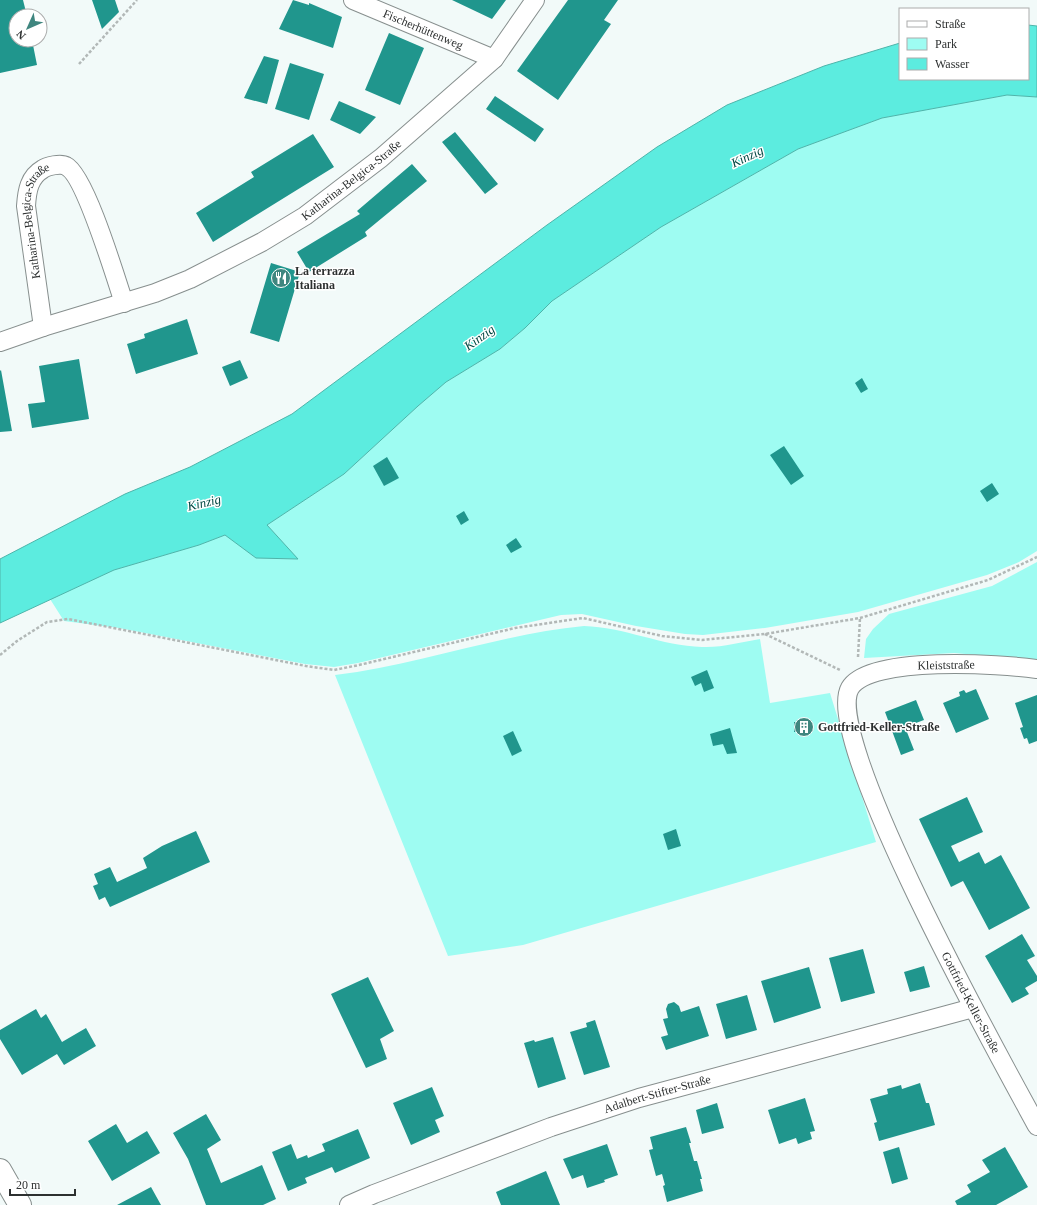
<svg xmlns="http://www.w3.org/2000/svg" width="1037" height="1205" viewBox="0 0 1037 1205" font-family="'Times New Roman',serif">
<rect width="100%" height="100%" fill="#f2faf9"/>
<path fill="#9efcf2" d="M1007 95 1037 97V551L1019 562 987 575 858 612 765 628 703 635 685 634 636 626 582 614 561 615 358 663 334 667 305 664 119 628 64 621 50 599 114 570 199 545 225 535 256 558 297 559 267 525 344 474 418 406 446 382 500 349 525 328 552 301 661 227 798 149 882 118Z
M1037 562V660L954 653 864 658 866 639 873 629 889 614 992 586Z
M584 626C624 627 662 646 702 647 721 648 741 642 760 639L770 703 830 693 876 842 523 945 448 956 335 675C419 665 500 634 584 626Z"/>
<path fill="#5cecdf" stroke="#4eb4aa" d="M1028 25 1037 26V97L1007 95 882 118 798 149 661 227 552 301 525 328 500 349 446 382 418 406 344 474 267 525 298 559 256 558 225 535 199 545 114 570 0 623V559L125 494 190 467 292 414 547 225 657 147 727 105 824 66 900 43V79H1028Z"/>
<path fill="#20968d" d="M0 0H23L27 16H16V40H32L37 65 0 73Z
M92 0H115L119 12 102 29Z
M293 0 309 5V3L342 17 333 48 279 29Z
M452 0H506L492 19Z
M568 0H618L604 20 611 24 558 100 517 71Z
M389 33 424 48 400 105 365 90Z
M264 56 279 60 267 104 244 98Z
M290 63 324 74 309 120 275 109Z
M495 96 544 129 535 142 486 109Z
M339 101 376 117 360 134 330 120Z
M455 132 498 184 485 194 442 142Z
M313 134 334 167 213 242 196 213 254 177 251 172Z
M412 164 427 181 365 232 367 236 309 272 297 252 360 214 357 211Z
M271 263 300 272 279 342 250 333Z
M187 319 198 354 136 374 127 344 145 338 144 334Z
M79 359 89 419 32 428 28 404 45 402 39 366Z
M240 360 248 378 230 386 222 367Z
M1 370 12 431 0 432V371Z
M862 378 868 389 861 393 855 383Z
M784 446 804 476 791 485 770 455Z
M387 457 399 478 384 486 373 466Z
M992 483 999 494 987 502 980 491Z
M464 511 469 520 461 525 456 516Z
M516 538 522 547 511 553 506 545Z
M707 670 714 688 704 692 701 683 695 686 691 677Z
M976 689 989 719 956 733 943 703 960 696 959 692 964 690 966 693Z
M1037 695V741L1029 744 1027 738 1024 739 1020 728 1023 727 1015 703Z
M916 700 924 720 905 727 914 750 901 755 885 712Z
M794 722H812L813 731 794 732Z
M730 728 737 753 727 754 723 744 713 746 710 734Z
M513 731 522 751 512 756 503 736Z
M967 797 983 832 951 846 959 862 979 852 985 864 1001 855 1030 908 989 930 963 881 951 887 919 819Z
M676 829 681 846 668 850 663 834Z
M196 831 210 862 110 907 105 897 99 900 93 886 98 884 94 874 110 867 117 882 147 868 143 858 162 846Z
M1022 934 1035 956 1027 960 1037 976V981L1025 988 1029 994 1012 1003 985 956Z
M863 949 875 993 841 1002 829 958Z
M924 966 930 987 910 992 904 972Z
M809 967 821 1008 774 1023 761 981Z
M368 977 394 1031 380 1039 387 1059 366 1068 331 994Z
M747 995 757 1030 726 1039 716 1004Z
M674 1002 679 1006 681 1012 699 1006 709 1036 666 1050 661 1037 668 1035 663 1019 668 1018 666 1009 668 1004Z
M36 1009 41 1018 46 1014 62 1042 86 1028 96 1046 64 1065 57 1054 22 1075 0 1039V1030Z
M595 1020 610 1067 584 1075 570 1032 587 1027 586 1023Z
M553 1037 566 1079 538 1088 524 1043 534 1040 535 1042Z
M920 1083 926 1103H929L935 1125 879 1141 874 1123 877 1122 870 1099 888 1094 887 1089 901 1085 902 1089Z
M432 1087 444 1116 435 1120 440 1132 411 1145 393 1103Z
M805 1098 815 1131 810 1132 812 1139 798 1144 796 1138 779 1144 768 1110Z
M717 1103 724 1128 702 1134 696 1110Z
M206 1114 221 1140 207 1149 221 1183 262 1165 276 1199 263 1205H206L188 1159 173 1133Z
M116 1124 127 1143 147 1131 160 1153 112 1181 88 1141Z
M686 1127 691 1143H689L694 1161H697L702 1179H700L703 1191 667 1202 663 1186 665 1185 662 1174 656 1176 649 1150 653 1149 650 1137Z
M358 1129 370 1158 335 1173 332 1167 305 1178 307 1183 288 1191 272 1152 291 1144 297 1159 307 1155 308 1158 325 1151 322 1144Z
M607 1144 618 1175 604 1180 605 1182 587 1188 583 1175 572 1179 563 1159Z
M899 1147 908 1179 892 1184 883 1152Z
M1005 1147 1028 1187 996 1205H957L955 1201 971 1192 967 1185 990 1172 982 1160Z
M546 1171 560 1205H501L496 1192Z
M151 1187 161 1205H117Z"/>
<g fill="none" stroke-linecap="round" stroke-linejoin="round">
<g stroke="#878f8e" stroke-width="20">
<g id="minor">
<path id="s1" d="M353 0 494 59"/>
<path id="s2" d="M43 327 26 206C27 191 29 177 43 169 47 166 61 163 66 166 85 175 116 279 124 303"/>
<path id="s3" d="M0 342 43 327 155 293 190 279 262 242 305 216 381 158 494 59 535 0"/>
<path id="s4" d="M1037 669C1002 664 869 655 850 688 821 738 1004 1065 1037 1126"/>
<path id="s5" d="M349 1205 374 1194 551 1127 639 1098 973 1008"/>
</g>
</g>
<g stroke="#878f8e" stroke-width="24">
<path id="secondary" d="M0 1170 20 1205"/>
</g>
<path stroke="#b2b8b7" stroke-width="2.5" stroke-dasharray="3 2" stroke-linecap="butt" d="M79 64 137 0
M765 634 840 670
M0 655 17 641 47 622 68 619 306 666 334 670 359 665 515 628 583 618 662 636 702 640 765 634 860 618 988 580 1037 557
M858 657 860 618"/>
<use href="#minor" stroke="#fff" stroke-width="18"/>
<use href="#secondary" stroke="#fff" stroke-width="22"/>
</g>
<defs>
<g id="restaurant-disc" transform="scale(1)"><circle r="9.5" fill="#3f867f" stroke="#fff"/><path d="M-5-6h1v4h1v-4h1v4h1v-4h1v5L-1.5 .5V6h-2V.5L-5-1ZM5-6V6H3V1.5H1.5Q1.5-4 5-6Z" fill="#fff"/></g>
<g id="building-disc" transform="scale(1)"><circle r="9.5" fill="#3f867f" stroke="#fff"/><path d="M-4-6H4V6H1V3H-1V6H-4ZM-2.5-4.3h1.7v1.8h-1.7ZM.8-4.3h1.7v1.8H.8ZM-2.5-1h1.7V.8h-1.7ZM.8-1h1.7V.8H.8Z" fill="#fff"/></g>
</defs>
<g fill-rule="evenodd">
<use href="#restaurant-disc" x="281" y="278"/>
<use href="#building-disc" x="804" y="727"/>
</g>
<g text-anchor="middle" stroke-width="3" stroke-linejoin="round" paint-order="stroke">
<g font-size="12" fill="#2d3030" stroke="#fff">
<text dy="4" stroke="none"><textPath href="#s1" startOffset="76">Fischerhüttenweg</textPath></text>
<text dy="4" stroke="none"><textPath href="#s3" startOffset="390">Katharina-Belgica-Straße</textPath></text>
<text dy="4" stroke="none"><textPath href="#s2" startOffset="110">Katharina-Belgica-Straße</textPath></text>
<text transform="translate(946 665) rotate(-1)" y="4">Kleiststraße</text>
<text dy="4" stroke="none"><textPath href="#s4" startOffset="534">Gottfried-Keller-Straße</textPath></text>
<text dy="4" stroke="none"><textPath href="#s5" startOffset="328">Adalbert-Stifter-Straße</textPath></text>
</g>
<g font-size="12" font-weight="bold" fill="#2d3030" stroke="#fff" text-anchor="start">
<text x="295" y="275">La terrazza<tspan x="295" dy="14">Italiana</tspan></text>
<text x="818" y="731">Gottfried-Keller-Straße</text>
</g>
<g font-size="13" font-style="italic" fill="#024742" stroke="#fff">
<text transform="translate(747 156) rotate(-25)" y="5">Kinzig</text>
<text transform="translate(479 337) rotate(-36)" y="5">Kinzig</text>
<text transform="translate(204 502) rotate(-13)" y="5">Kinzig</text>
</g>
</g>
<rect x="899" y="8" width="130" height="72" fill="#ffffff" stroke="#abacac"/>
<rect x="907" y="21" width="20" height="6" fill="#ffffff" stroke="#abacac"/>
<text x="935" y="28" font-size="12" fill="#2d3030">Straße</text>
<rect x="907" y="38" width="20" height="12" fill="#9efcf2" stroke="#abacac"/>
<text x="935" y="48" font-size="12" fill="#2d3030">Park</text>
<rect x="907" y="58" width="20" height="12" fill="#5cecdf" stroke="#abacac"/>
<text x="935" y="68" font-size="12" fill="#2d3030">Wasser</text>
<g transform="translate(28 28) rotate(225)"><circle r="19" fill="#ffffff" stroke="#abacac"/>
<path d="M0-3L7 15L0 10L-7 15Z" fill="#3f867f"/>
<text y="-6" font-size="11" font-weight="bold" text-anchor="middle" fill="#2d3030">N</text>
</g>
<path d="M10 1189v6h65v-6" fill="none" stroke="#2d3030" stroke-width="2"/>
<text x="16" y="1189" font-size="12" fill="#2d3030" stroke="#ffffff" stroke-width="3" paint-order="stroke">20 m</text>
</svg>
